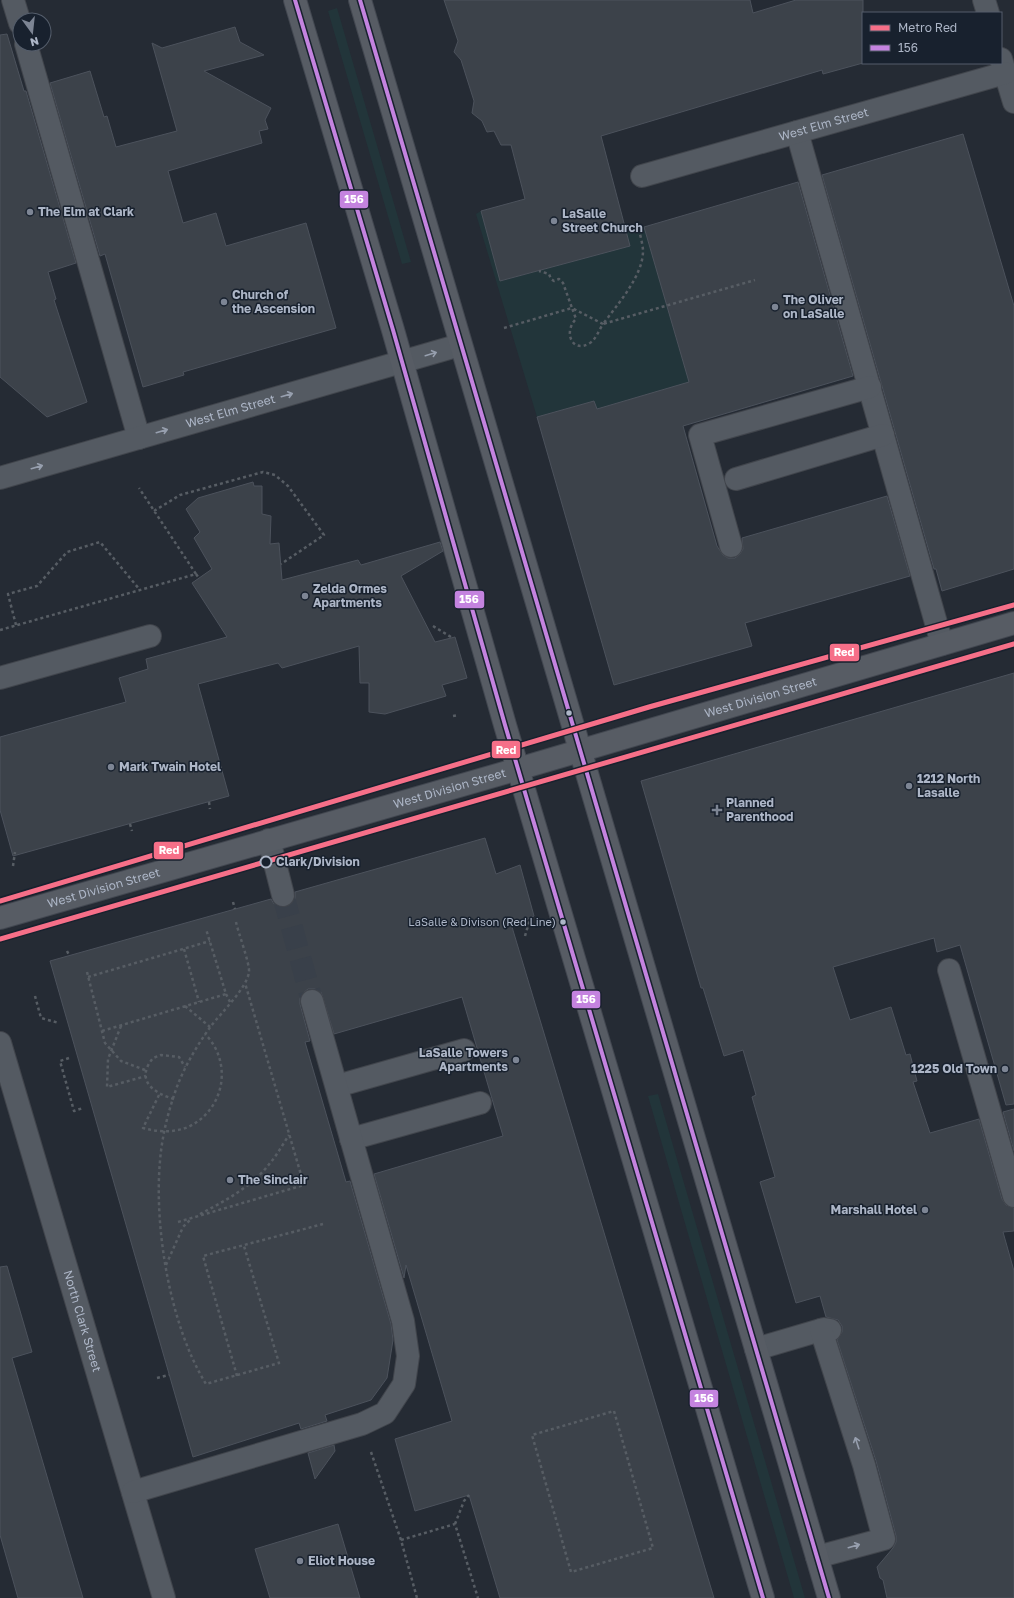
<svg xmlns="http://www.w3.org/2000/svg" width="1014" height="1598" viewBox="0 0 1014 1598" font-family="'Golos Text',sans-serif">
<rect width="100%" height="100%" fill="#252b34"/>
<path fill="#22353a" d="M337 8 411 262 402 264 328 11Z
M481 211 501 281 630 246 626 231 644 227 759 294 671 320 679 348 694 344V393L701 421 683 425 672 387 597 409 594 401 537 417 476 214Z
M658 1094 805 1598H794L648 1096Z"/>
<path fill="#3c424a" stroke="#4c525c" d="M444 0H750L753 13 796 0H863V63L823 74 822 70 601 136 630 246 500 281 481 211 525 199 511 145H501L494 131 487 132 482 121 472 113 474 101 461 60 454 52 458 41Z
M235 27 240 42 264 55 204 71 271 108 265 120 268 129 259 131 262 143 168 171 183 223 216 213 226 246 306 223 336 328 183 372 184 375 143 387 105 254 100 256 50 83 90 71 104 117 107 116 116 147 177 131 152 43 162 48Z
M7 34 24 91H26L76 263 48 272 56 299 54 300 87 402 47 417 0 377V35Z
M963 134 1014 306V569L942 591 936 569H934L822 175Z
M798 182 853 376 683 426 717 546 723 555 728 558H735L740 554 743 549 742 538 887 496 910 576 745 623 752 646 614 685 537 417 594 401 597 409 689 382 644 227Z
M253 482 254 486H262V514L271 516 270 544 279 543 282 580 358 560 361 565 440 542 443 551 401 576 435 642 455 637 467 678 442 685 446 696 385 714 369 712V683H360L359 646 282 668 278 663 198 684 229 796 13 856 0 810V737L126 702 119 678 148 669 146 659 227 637 192 583 212 569 194 538 200 532 186 509 198 498Z
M1014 673V1104L1006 1105 960 945 937 952 934 938 833 967 850 1020 891 1007 906 1055 910 1054 917 1081 913 1082 930 1133 979 1119 1002 1199 1006 1205 1014 1208V1231L1003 1232 1014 1271V1598H887L883 1580 880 1578 877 1567 893 1548 896 1542V1536L876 1461 837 1340 842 1332V1326L838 1320 826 1317 820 1296 796 1303 760 1182 775 1177 752 1097 756 1095 743 1050 724 1056 703 988H701L641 781Z
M485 838 496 874 520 865 534 916 512 927 714 1598H500L469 1495 415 1511 395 1439 452 1421 406 1265 404 1278 374 1174 503 1136 462 997 334 1034 321 992 315 989H308L303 993 300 998V1004L310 1041 305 1042 346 1182 350 1181 391 1324 393 1340 387 1378 371 1400 325 1415 327 1421 301 1429 299 1423 193 1457 50 961 271 899 274 904 279 907H286L292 904 295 899V892Z
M1014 1109V1151L1003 1112Z
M7 1266 32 1352 12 1358 83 1598H18L0 1535V1267Z
M334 1445 335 1451 315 1479 308 1453Z
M338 1524 360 1598H270L255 1549Z"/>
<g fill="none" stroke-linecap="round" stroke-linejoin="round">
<path stroke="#39404a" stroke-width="22" stroke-dasharray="22 11" stroke-linecap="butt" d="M283 895 312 1001"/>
<g stroke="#41454c" stroke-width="24">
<g id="minor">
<path d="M13 0 20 23"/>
<path d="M984 0 988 13"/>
<path d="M26 44 139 438"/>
<path d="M1001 59 1014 102"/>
<path d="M797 132 942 644"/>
<path id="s1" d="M642 176 1005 73"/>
<path id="s2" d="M0 478 460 345"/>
<path d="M736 479 883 435"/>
<path d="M731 546 700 435 870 387"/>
<path d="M0 678 150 636"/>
<path d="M269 840 283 895"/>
<path d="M949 970 1014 1196"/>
<path id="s3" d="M0 1043 164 1598"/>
<path d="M337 1086 464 1050"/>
<path d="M351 1139 480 1103"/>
<path d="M756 1349 824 1329 830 1330"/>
<path d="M133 1492 362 1424 385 1413 404 1384 408 1356 403 1321 312 1001"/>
<path d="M817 1557 884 1539 864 1465 821 1330"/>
</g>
</g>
<g stroke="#424750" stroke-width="24">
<g id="major">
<path d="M295 0 393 330 505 725 763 1598"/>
<path d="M360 0 829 1598"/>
<path id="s4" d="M0 918 518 769 1014 623"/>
</g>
</g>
<path stroke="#575d64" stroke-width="2.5" stroke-dasharray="3 3" stroke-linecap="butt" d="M638 223C639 232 643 244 643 251 643 276 617 305 603 324L755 280
M504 328 572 308 576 319C563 332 572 354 590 343 596 339 599 330 603 324L572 308 563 283 559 279 554 281 551 279 549 274 539 271
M154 511 180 495 263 472 275 475 288 486 324 535 281 564
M196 574 199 578
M16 625 8 594 37 586 67 552 100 542 140 590
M433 626 451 637
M0 630 196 574 139 488
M453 716 458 715
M209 802 210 809
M130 824 132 831
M13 866 15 852
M233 902 235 909
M236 922C238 932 250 964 249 972 247 988 221 1013 211 1026 198 1044 186 1064 178 1084 169 1108 162 1135 160 1161 154 1228 170 1326 206 1384L279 1363 244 1246
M525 936 530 919
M184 949 199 1002
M67 951 69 955
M87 972 105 1043 121 1061 145 1070
M88 977 210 941
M226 994 230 1002
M35 996 41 1018 59 1023
M185 1006 210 1027
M121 1026 108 1059 107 1087 146 1076
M102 1031 226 994 206 929
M69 1058 60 1061 74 1111 83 1108
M159 1095 143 1128C157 1132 174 1133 188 1127 225 1110 233 1062 205 1034
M174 1099C153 1093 135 1080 153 1058L161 1055 179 1057 185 1067
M200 1214C225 1201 253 1186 270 1163 277 1155 283 1144 289 1135
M178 1222 304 1185 245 983
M166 1265 183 1227 191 1219
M237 1376 203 1256 323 1224
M157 1378 169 1375
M614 1411 653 1548 571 1572 532 1435Z
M371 1452 401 1540 417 1598
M455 1524 464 1501 469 1495
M401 1540 455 1524 478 1598"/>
<use href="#minor" stroke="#545a62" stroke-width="22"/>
<use href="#major" stroke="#575c64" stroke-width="22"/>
<g stroke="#18212e" stroke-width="7">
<path id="bus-1" d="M295 0 393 330 505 725 763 1598
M360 0 829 1598"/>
</g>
<use href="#bus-1" stroke="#c483df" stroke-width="4"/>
<g stroke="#18212e" stroke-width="8">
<path id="metro-1" d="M0 901 649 707 1014 605
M0 939 1014 644"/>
</g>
<use href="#metro-1" stroke="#f66f88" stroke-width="5"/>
</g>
<defs><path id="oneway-shaft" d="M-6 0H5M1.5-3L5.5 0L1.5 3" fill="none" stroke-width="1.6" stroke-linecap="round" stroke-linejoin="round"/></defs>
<g stroke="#979fae">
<use href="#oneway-shaft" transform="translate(431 354) rotate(-17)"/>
<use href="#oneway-shaft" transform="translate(287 395) rotate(-16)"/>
<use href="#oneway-shaft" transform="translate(162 431) rotate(-16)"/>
<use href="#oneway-shaft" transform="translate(37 467) rotate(-16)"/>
<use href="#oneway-shaft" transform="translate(857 1443) rotate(-108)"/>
<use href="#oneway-shaft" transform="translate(854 1546) rotate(-16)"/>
</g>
<g fill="#7d8594" stroke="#18212e" stroke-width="1.5">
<circle cx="30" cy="212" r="4"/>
<circle cx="554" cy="221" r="4"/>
<circle cx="224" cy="302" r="4"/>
<circle cx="775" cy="307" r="4"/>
<circle cx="305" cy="596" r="4"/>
<circle cx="111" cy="767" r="4"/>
<circle cx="909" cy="786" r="4"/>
<path d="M715 804h4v4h4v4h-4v4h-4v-4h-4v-4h4z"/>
<circle cx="516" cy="1060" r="4"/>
<circle cx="1005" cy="1069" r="4"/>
<circle cx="230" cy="1180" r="4"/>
<circle cx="925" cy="1210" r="4"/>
<circle cx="300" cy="1561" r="4"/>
</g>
<g fill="#adb6c7" stroke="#18212e" stroke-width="1.5">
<circle cx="569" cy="713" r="3.5"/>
<circle cx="563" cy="922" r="3.5"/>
</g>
<circle fill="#18212e" stroke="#adb6c7" stroke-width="2" cx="266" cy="862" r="5.5"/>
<g text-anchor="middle" stroke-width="3" stroke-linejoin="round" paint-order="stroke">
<g font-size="11" fill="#adb6c7" stroke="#18212e" text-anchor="end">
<text x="556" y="926">LaSalle &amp; Divison (Red Line)</text>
</g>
<g font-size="12" fill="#adb6c7" stroke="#18212e">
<text dy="4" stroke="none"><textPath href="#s1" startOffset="189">West Elm Street</textPath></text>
<text dy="4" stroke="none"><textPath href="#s2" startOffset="240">West Elm Street</textPath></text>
<text dy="4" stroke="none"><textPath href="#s4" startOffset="792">West Division Street</textPath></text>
<text dy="4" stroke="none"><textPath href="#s4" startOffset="468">West Division Street</textPath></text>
<text dy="4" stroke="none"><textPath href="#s4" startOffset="108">West Division Street</textPath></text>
<text dy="4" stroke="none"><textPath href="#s3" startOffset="290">North Clark Street</textPath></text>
</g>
<g font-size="12" font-weight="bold" fill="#adb6c7" stroke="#18212e" text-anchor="start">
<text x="38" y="216">The Elm at Clark</text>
<text x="562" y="218">LaSalle<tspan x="562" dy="14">Street Church</tspan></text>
<text x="232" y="299">Church of<tspan x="232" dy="14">the Ascension</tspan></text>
<text x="783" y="304">The Oliver<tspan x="783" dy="14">on LaSalle</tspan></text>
<text x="313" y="593">Zelda Ormes<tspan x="313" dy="14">Apartments</tspan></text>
<text x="119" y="771">Mark Twain Hotel</text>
<text x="917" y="783">1212 North<tspan x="917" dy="14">Lasalle</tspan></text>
<text x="726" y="807">Planned<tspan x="726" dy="14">Parenthood</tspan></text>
<text x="508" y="1057" text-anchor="end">LaSalle Towers<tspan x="508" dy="14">Apartments</tspan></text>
<text x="997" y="1073" text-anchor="end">1225 Old Town</text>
<text x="238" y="1184">The Sinclair</text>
<text x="917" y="1214" text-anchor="end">Marshall Hotel</text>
<text x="308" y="1565">Eliot House</text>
</g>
<g font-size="12" font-weight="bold" fill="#adb6c7" stroke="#18212e" text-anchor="start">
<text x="276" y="866">Clark/Division</text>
</g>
</g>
<g stroke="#18212e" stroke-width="1.5">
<rect x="339" y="190" width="30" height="19" rx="4" fill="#c483df"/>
<rect x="454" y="590" width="31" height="19" rx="4" fill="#c483df"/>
<rect x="829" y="643" width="31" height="19" rx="4" fill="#f66f88"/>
<rect x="491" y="740" width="30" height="19" rx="4" fill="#f66f88"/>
<rect x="153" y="841" width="31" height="19" rx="4" fill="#f66f88"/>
<rect x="571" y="990" width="30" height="19" rx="4" fill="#c483df"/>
<rect x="689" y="1389" width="30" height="19" rx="4" fill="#c483df"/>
</g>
<g font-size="11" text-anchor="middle" font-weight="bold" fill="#fff">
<text x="354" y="203">156</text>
<text x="469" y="603">156</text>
<text x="844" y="656">Red</text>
<text x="506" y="754">Red</text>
<text x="169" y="854">Red</text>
<text x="586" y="1003">156</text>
<text x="704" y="1402">156</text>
</g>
<rect x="862" y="12" width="140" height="52" fill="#18212e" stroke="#545d6b"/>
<rect x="870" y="25" width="20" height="6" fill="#f66f88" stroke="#545d6b"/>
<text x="898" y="32" font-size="12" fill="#adb6c7">Metro Red</text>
<rect x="870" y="45" width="20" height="6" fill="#c483df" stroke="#545d6b"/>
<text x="898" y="52" font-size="12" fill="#adb6c7">156</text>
<g transform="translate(32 32) rotate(165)"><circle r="19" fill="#18212e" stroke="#545d6b"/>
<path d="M0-3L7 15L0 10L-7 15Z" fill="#7d8594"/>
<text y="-6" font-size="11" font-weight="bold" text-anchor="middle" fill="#adb6c7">N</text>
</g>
</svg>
